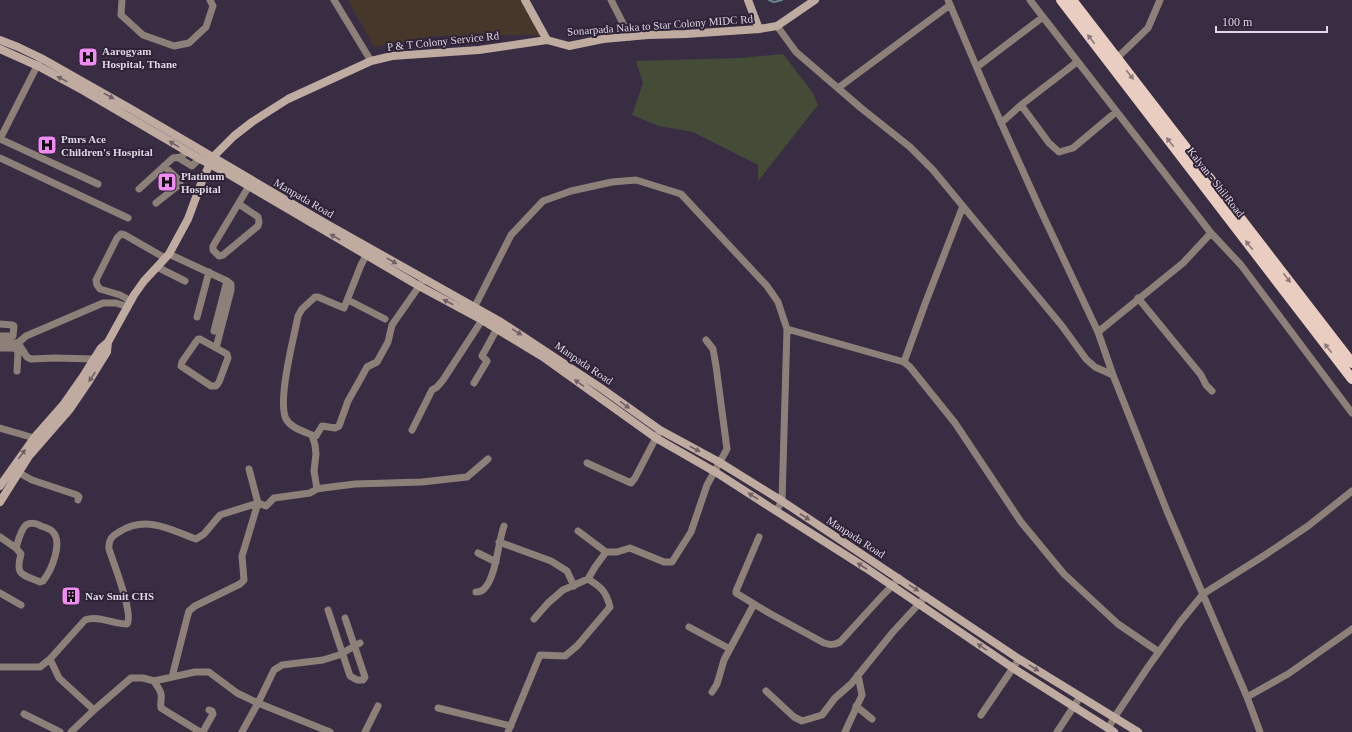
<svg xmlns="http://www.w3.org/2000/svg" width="1352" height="732" viewBox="0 0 1352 732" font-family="'Times New Roman',serif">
<rect width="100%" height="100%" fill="#392d43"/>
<path fill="#46372a" d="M348 0H521L540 35 434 36 374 47Z"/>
<path fill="#444c37" d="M783 54 813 93 818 105 758 181V165L693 132 659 126 632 115 643 83 636 61 740 58Z"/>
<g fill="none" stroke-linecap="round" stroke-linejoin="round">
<path stroke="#6d8590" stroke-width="2" d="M769 0 774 2 782 0"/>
<path stroke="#8d8079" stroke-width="7" d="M122 0 121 15 143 35 174 46 189 43 206 27 213 6 210 0
M334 0 371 61
M611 0 630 37
M948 0 985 87 1040 209 1098 332 1113 375 1167 511 1247 697 1260 732
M1030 0 1043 17
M777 26 796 52 861 108 910 147 933 170 1062 326 1086 359 1095 367 1113 375
M1117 58 1148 28 1160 0
M977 67 1043 17 1211 233 1241 265 1352 413
M838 88 950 5
M1021 105 1077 62
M1001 123 1021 105 1049 143 1059 152 1073 148 1116 112
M0 139 98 184
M0 139 41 58
M0 158 128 218
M179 158 192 166 203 155
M139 189 173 158 181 157 187 151
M156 203 180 184 179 180 164 166
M239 204 258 217 259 222 258 226 223 255 219 256 213 250V246L249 186
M169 254 227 281 231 284V290L216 348
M157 267 185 281
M1138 298 1201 375 1206 385 1212 391
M348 300 385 319
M131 301 120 295 100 289 97 285 96 280 117 238 121 234 125 235 165 258
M472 312 511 235 543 201 571 191 612 182 636 180 681 194 767 286 778 302 787 329 782 501 776 511
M197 317 209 272
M0 324 12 325 14 326 13 336H0
M787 329 904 362 925 304 963 206
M214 331 227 281
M1098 332 1183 263 1211 233
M198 339H200L227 354 228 358 219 382 216 386H211L181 366 182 362Z
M0 342 18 343 27 357 31 359 55 358 94 359
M18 343 26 336 103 303H116L128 307
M0 348H14L17 350 18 353 17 371
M904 362 910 367 955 423 1021 522 1064 574 1118 624 1159 652
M474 383 487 361 482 356 499 325
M0 428 34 438 37 440
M412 430 432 390 437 387 443 380 484 317
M312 435 316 436 322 426 335 428 339 426 348 401 361 378 367 367 377 362 388 342 392 325 422 282
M587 463 631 483 635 478 660 430
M249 469 258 503 266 506 274 498 310 493 317 489 323 488 355 484 422 482 467 477 488 459
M14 470 32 480 77 495 79 497 78 500
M317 489 314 471 316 454 315 445 312 435C303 431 291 428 286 419 277 401 294 337 298 316L302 309 315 297H318L344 308 361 265 369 250
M578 531 606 552
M0 537 16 548 21 554C15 576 22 574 40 582L43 581C51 571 64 542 52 531 50 529 44 527 41 526 36 523 31 522 26 525 21 529 18 541 16 548
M759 537 736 591V593L769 613 824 643C831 645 834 645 840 642L882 596 892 586 899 578
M499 542 551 561 567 571 574 586
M478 553 496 562
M476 592C479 592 482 591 484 589 496 578 498 542 504 526
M0 593 21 605
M328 610 350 676 357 680H363L365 677 345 618
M534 619 548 603 563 590 588 579 595 567 606 552H617L630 548 664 562H672L691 532 707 485 727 449 716 366 713 349 706 340
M689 627 730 649
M50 659 85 620C97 615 114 624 127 624 134 614 113 562 109 549 108 540 112 536 119 532 146 515 169 529 196 539L204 534 220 515 258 503
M0 667H40L50 659 59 678 94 710 71 732
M172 677 187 618 189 611 195 606 240 584 244 580 242 556 258 503
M154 681C156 685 160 689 161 694 162 699 160 703 161 708L200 732 204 730 213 714 212 711 209 710
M766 691 794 717 802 721 822 715 835 698 851 684 893 632 926 596
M712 692 717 684 724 660 754 604
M1247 697 1288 674 1352 629
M856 706 872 719
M438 708 511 726
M94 710 131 678H143L154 681 195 672H209L237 693 258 703 242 732
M24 714 60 732
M981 715 1019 659
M1108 729 1114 718 1148 667 1181 621 1203 594 1265 555 1308 526 1352 491
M330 732 258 703 274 670 282 665 323 660 339 655 360 643
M365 732 378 706
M508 732 540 655 565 656 577 646 610 607C606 591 601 587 588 579
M845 732 862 695 858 675
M1057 732 1080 697"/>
<path stroke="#c0aba1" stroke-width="8" d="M525 0 547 40
M748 0 759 29
M0 40 18 47 41 58 131 109 325 223 501 322 601 388 660 430 719 462 782 501 1019 659 1138 732
M0 49 38 66 84 91 200 159 230 175 419 286 482 320 543 357 656 438 717 473 776 511 866 568 1013 668 1114 732
M0 486 34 438 63 405 84 375 101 348 108 342 134 295 144 281 169 254 188 219 202 181 213 157 234 136 252 122 288 99 371 61 392 56 479 50 547 40 569 46 603 39 648 35 686 34 759 29 777 26 815 0
M0 502 29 456 70 409 89 381 107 352 108 342"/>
<path stroke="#e8cdc0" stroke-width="10" d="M1061 0 1352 379
M1072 0 1352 363"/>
</g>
<defs><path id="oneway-solid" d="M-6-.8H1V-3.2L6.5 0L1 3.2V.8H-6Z"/></defs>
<g fill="#8c787c">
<use href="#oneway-solid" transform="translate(1091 39) rotate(-128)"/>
<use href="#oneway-solid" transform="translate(1130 75) rotate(52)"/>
<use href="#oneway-solid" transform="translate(1170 142) rotate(-128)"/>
<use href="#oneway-solid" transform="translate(1249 245) rotate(-128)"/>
<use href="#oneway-solid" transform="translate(1287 278) rotate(52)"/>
<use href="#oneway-solid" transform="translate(1328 348) rotate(-128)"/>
</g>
<g fill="#706067">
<use href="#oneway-solid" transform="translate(62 79) rotate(-152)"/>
<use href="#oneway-solid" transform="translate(109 96) rotate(29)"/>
<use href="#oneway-solid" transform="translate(174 144) rotate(-149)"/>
<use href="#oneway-solid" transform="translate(335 237) rotate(-150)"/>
<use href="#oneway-solid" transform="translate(392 261) rotate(29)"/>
<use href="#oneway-solid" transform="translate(448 302) rotate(-152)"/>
<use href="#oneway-solid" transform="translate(517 332) rotate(32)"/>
<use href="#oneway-solid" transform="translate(92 377) rotate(123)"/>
<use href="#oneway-solid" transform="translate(579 383) rotate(-145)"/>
<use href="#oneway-solid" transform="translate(625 405) rotate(36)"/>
<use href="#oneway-solid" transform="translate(695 449) rotate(28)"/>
<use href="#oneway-solid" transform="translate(22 454) rotate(-54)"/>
<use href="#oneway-solid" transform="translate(753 496) rotate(-147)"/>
<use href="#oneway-solid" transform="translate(805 517) rotate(33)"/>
<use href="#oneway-solid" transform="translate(862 566) rotate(-147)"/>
<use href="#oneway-solid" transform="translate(914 588) rotate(33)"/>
<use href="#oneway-solid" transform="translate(982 647) rotate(-146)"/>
<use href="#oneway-solid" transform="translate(1034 668) rotate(32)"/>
</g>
<defs>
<g id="hospital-square" transform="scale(1)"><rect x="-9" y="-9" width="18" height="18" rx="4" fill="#f28af3" stroke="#2f2338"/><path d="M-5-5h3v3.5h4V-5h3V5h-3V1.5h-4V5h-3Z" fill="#111"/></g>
<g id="building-square" transform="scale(1)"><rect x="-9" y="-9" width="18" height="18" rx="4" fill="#f28af3" stroke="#2f2338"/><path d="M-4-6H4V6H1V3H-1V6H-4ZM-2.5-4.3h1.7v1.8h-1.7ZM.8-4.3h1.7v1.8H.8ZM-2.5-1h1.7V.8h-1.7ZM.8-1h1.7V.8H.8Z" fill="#111"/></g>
</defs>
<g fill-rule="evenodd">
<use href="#hospital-square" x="88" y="57"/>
<use href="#hospital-square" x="47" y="145"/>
<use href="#hospital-square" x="167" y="182"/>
<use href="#building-square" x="71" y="596"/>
</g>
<g text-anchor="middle" stroke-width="4" stroke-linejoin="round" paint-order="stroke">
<g font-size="11" fill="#dfd7e5" stroke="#2f2338">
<text transform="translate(660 25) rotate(-4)" y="4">Sonarpada Naka to Star Colony MIDC Rd</text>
<text transform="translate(443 41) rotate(-6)" y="4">P &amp; T Colony Service Rd</text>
<text transform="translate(1216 182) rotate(52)" y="4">Kalyan - Shil Road</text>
<text transform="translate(304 198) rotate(30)" y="4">Manpada Road</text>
<text transform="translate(584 363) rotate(34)" y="4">Manpada Road</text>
<text transform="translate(856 537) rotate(33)" y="4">Manpada Road</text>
</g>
<g font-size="11" font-weight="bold" fill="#dfd7e5" stroke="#2f2338" text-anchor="start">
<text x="102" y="55">Aarogyam<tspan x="102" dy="13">Hospital, Thane</tspan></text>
<text x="61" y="143">Pmrs Ace<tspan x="61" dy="13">Children's Hospital</tspan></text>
<text x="181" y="180">Platinum<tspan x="181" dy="13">Hospital</tspan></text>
<text x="85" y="600">Nav Smit CHS</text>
</g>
</g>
<path d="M1216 26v6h111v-6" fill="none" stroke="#dfd7e5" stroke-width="2"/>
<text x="1222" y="26" font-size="12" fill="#dfd7e5" stroke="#2f2338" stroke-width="3" paint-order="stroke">100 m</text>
</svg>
